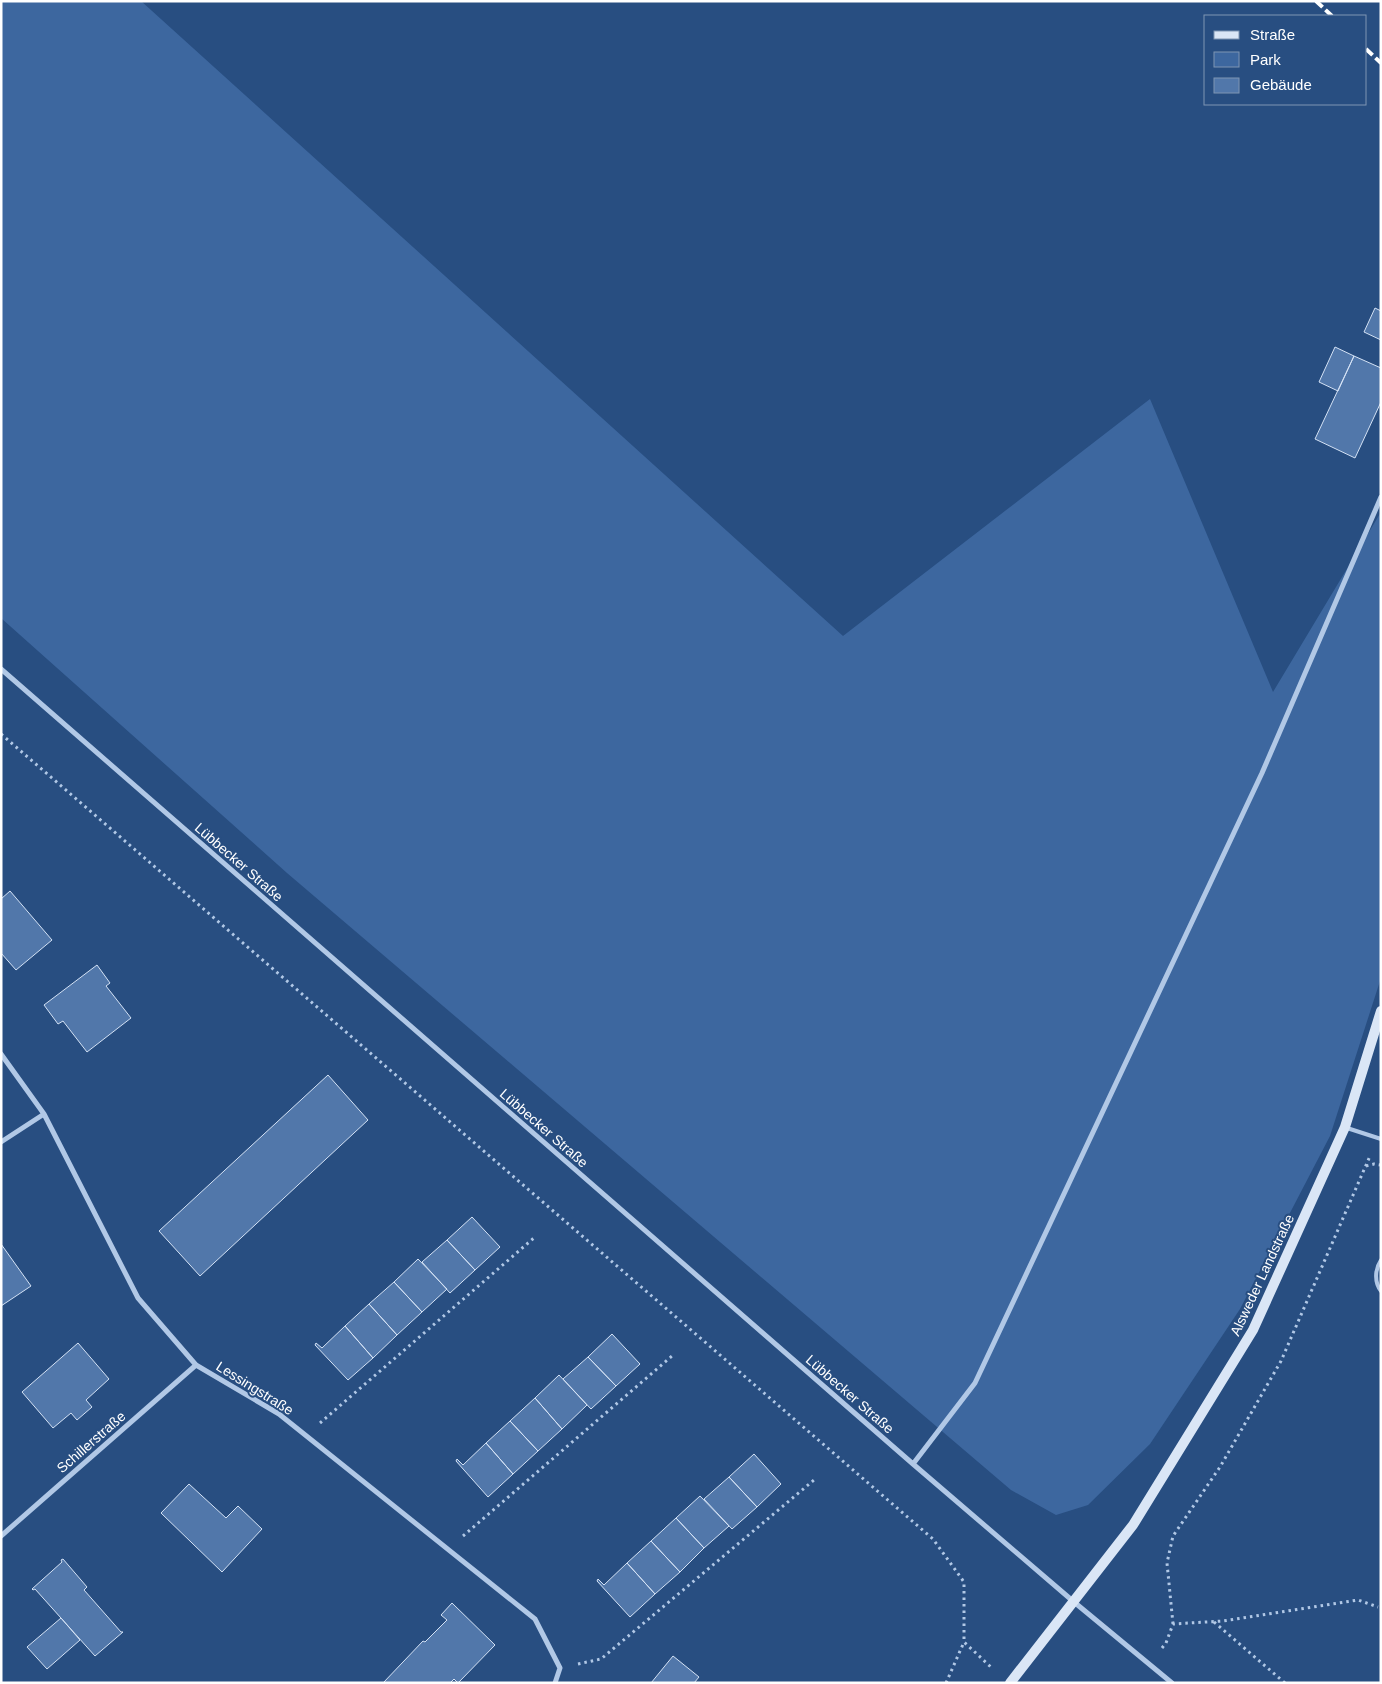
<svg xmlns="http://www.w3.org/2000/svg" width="1382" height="1684" viewBox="0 0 1382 1684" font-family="Arial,sans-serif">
<rect width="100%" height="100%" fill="#284e81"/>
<path fill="#3d679f" d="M1 1H141L843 636 1150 399 1273 692 1381 512V978L1330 1136 1240 1309 1150 1444 1088 1505 1056 1515 1011 1490 287 873 1 618Z"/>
<path fill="#5177aa" stroke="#d4e2f5" d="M1375 308 1381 311V340L1364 332Z
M1335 347 1354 356 1338 391 1319 382Z
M1354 356 1381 368V402L1355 458 1315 439Z
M10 891 52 940 16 970 1 953V899Z
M97 965 110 983 106 986 131 1018 87 1052 63 1021 58 1024 44 1005Z
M328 1075 368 1120 200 1276 159 1231Z
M472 1217 500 1247 475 1270 447 1240Z
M447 1240 475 1270 450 1293 422 1262Z
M1 1244 31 1286 1 1306Z
M418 1259 447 1289 422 1312 394 1282Z
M394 1282 422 1312 397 1335 369 1304Z
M369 1304 397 1335 373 1358 345 1326Z
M345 1326 373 1358 348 1380 315 1345 316 1343 322 1348Z
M612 1334 640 1364 616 1386 588 1357Z
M78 1343 109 1379 86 1400 92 1407 77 1420 71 1413 53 1428 22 1392Z
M588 1357 616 1386 591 1409 563 1379Z
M559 1375 587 1405 562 1429 535 1398Z
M535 1398 562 1429 538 1451 510 1421Z
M510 1421 538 1451 513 1474 486 1443Z
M486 1443 513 1474 488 1497 456 1461 457 1459 463 1465Z
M754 1454 781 1484 757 1507 729 1477Z
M729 1477 757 1507 732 1529 704 1499Z
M189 1484 226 1518 238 1506 262 1529 222 1572 161 1513Z
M700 1496 729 1526 704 1548 676 1518Z
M676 1518 704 1548 680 1572 651 1541Z
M651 1541 680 1572 655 1594 627 1563Z
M63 1559 87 1587 84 1590 121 1632H123L95 1656 35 1589 33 1590 32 1589 62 1562 61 1560Z
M627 1563 655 1594 630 1617 597 1581 598 1579 604 1585Z
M452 1603 495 1645 458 1683 454 1679 450 1683H383L423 1641 425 1642 447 1620 441 1615Z
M61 1618 80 1640 47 1669 27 1647Z
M673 1656 699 1677 694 1683H651Z"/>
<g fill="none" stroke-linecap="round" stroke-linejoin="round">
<path stroke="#b1c8e6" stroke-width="3" stroke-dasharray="2.5 4" stroke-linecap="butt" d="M1 734 933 1539 964 1582V1642L993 1669
M1366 1166 1374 1164 1381 1165
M320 1423 535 1237
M463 1536 672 1356
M1214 1622 1285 1683
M1173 1624 1167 1563 1173 1536 1220 1467 1281 1361 1370 1156
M1162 1648 1166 1643 1173 1624 1223 1621 1358 1600 1378 1607
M578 1664 601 1659 814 1480
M946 1683 964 1642"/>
<path stroke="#b1c8e6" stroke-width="4" d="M1347 1128 1381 1139
M1381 1260C1375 1269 1374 1282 1381 1291"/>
<path stroke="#b1c8e6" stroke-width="5" d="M1 669 913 1464 1074 1602 1172 1683
M1 1054 44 1114 138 1298 196 1365 279 1414 535 1619 560 1668 555 1683
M1 1142 44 1114
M913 1464 975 1383 1262 773 1381 497
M1 1536 196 1365"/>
<path stroke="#dae6f6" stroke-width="10" d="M1010 1683 1133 1525 1253 1330 1345 1127 1381 1011"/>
<path stroke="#fff" stroke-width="4" stroke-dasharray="9 4" stroke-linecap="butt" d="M1316 1 1332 16
M1366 49 1381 63"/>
</g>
<g text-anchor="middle" stroke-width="4" stroke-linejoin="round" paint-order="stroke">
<g font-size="14" fill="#fff" stroke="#284e81">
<text transform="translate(239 862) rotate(41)" y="5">Lübbecker Straße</text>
<text transform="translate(544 1128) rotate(41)" y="5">Lübbecker Straße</text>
<text transform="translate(1262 1275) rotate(-65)" y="5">Alsweder Landstraße</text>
<text transform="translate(255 1388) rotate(32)" y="5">Lessingstraße</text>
<text transform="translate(850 1394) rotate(41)" y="5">Lübbecker Straße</text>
<text transform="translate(91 1442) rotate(-41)" y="5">Schillerstraße</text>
</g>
</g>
<rect width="1382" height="1684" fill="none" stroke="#ffffff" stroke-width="5"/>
<rect x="1204" y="15" width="162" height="90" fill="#284e81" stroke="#7e95b3"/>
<rect x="1214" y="31" width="25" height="8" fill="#dae6f6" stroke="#7e95b3"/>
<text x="1250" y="40" font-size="15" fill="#ffffff">Straße</text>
<rect x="1214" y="52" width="25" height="15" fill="#3d679f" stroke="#7e95b3"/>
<text x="1250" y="65" font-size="15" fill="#ffffff">Park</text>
<rect x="1214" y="78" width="25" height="15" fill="#5177aa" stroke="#7e95b3"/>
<text x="1250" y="90" font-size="15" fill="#ffffff">Gebäude</text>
</svg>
